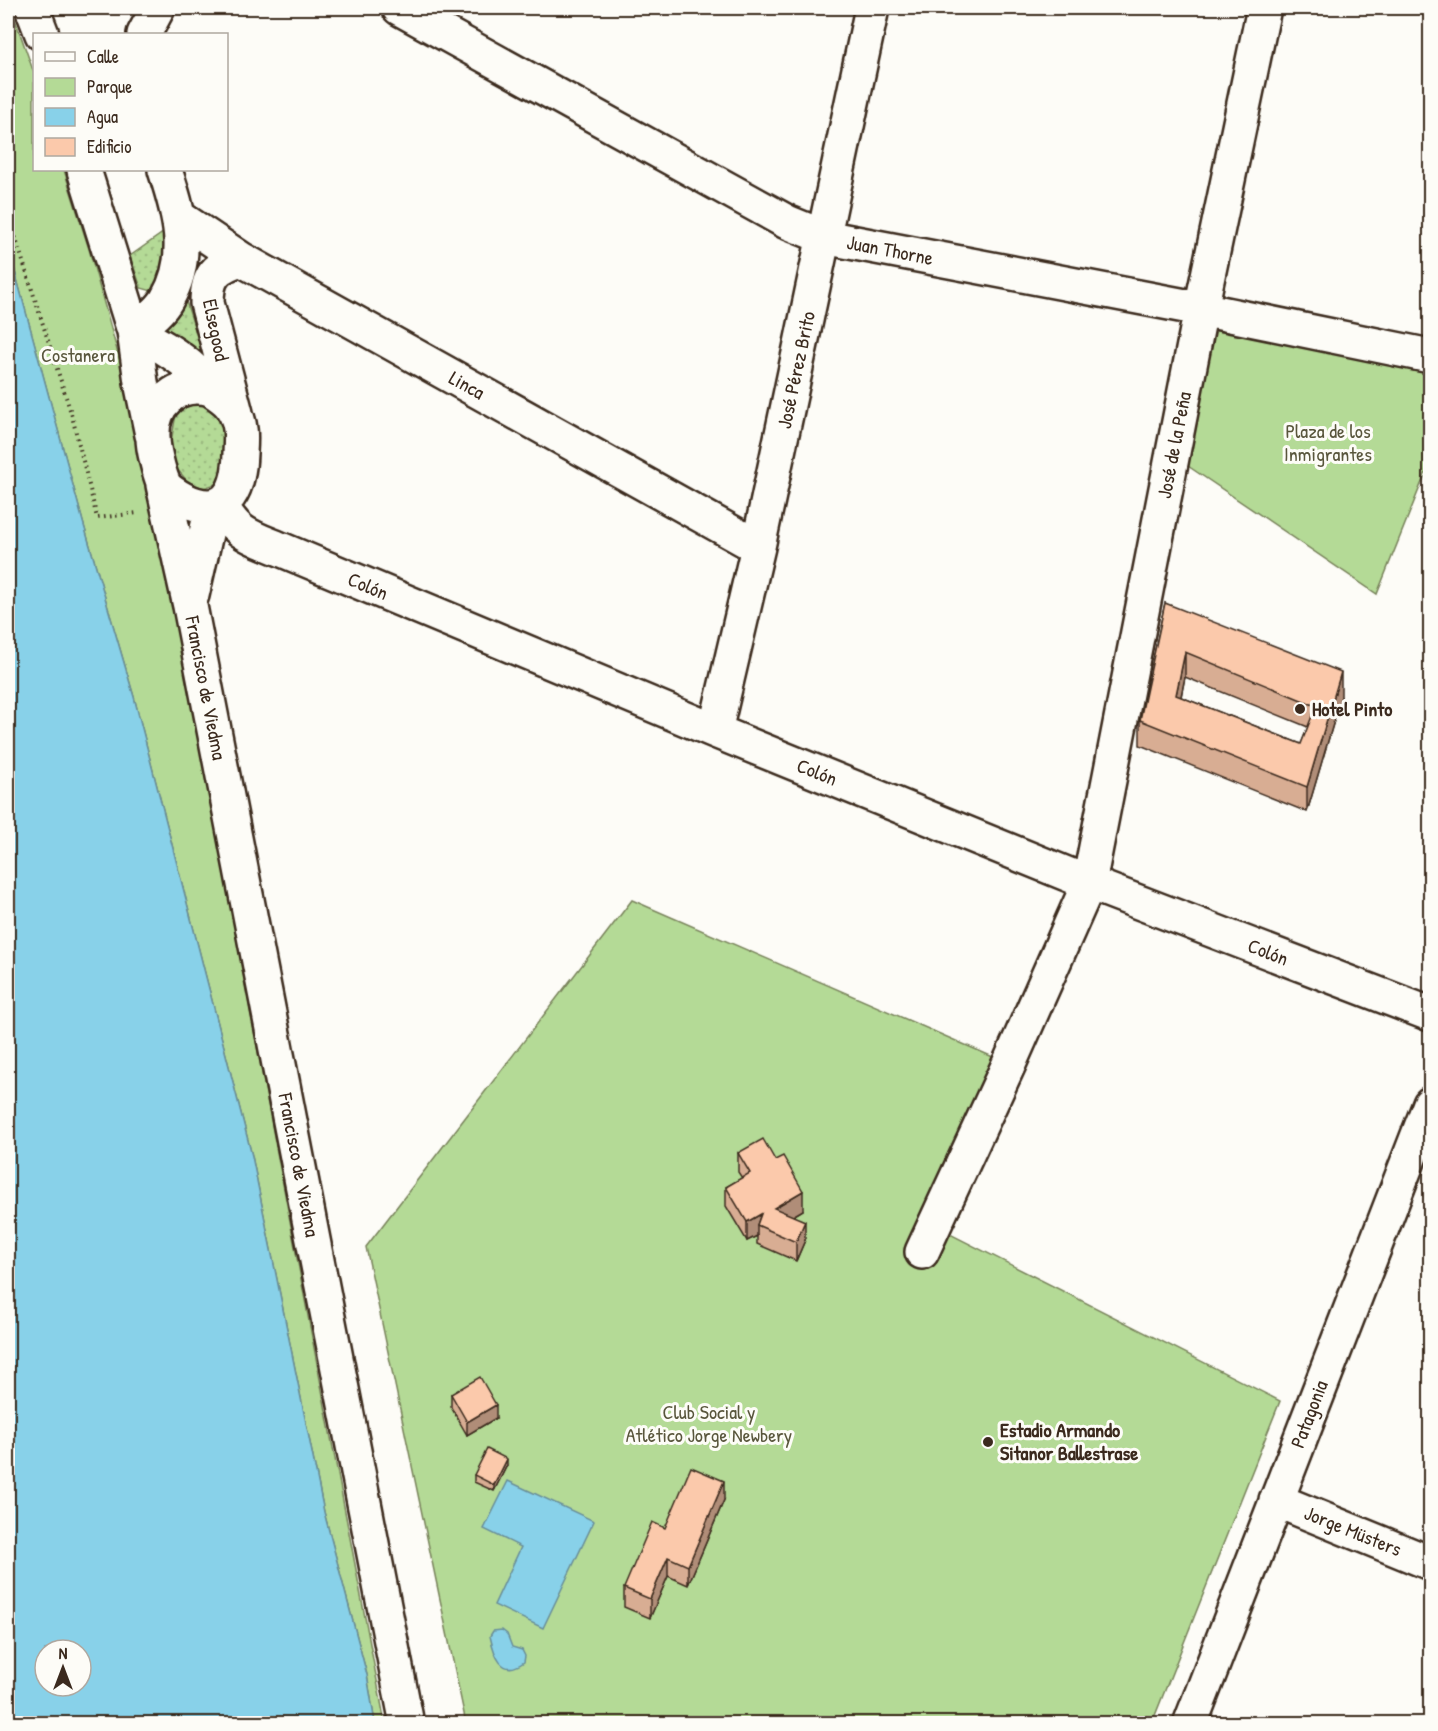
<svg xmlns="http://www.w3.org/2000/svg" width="1438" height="1731" viewBox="0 0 1438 1731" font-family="'Patrick Hand',sans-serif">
<defs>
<pattern id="grass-dots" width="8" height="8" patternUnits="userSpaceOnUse" patternTransform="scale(1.5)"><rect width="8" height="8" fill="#b4da96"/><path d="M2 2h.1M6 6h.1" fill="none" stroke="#9cbb81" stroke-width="1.8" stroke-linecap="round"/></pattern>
</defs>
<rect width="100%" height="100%" fill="#fdfcf7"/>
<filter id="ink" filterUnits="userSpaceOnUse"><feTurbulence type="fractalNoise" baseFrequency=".0167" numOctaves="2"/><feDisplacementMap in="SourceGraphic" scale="12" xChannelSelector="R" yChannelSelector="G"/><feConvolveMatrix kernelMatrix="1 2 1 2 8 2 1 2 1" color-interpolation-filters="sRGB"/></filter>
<g filter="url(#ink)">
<path fill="url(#grass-dots)" stroke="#78825a" stroke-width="1.5" d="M167 230 166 276 152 291 141 288 130 256Z
M183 292 206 364 163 331Z
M199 403C240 415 227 450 221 482L204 488 189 483 176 468 171 442 176 414 185 407Z"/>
<path fill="#b4da96" stroke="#78825a" stroke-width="1.5" d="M8 8H11L34 73V170H64L89 249 143 444 385 1723H375L367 1675 324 1512 252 1156 134 697 83 522 8 246Z
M1221 326 1430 365V462L1377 594 1182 462 1213 332Z
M632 900 1009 1064 936 1227 1280 1401 1152 1723H466L366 1247Z"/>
<path fill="#88d1e9" stroke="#698e98" stroke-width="1.5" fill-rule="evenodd" d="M8 246 83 522 134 697 252 1156 324 1512 367 1675 375 1723H8ZM45 1650H81V1686H45Z
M508 1481 594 1521 543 1628 494 1605 521 1547 484 1529Z
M502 1630 507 1634 512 1647 522 1650 525 1656 524 1662C501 1679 494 1654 490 1636L493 1631Z"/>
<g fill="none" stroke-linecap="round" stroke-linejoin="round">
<g stroke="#3b2a1e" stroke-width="38">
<path id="minor" d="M32 8 42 34
M399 8 787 222 824 237 1201 309 1430 356
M144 34 158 8
M84 170 134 331 141 382 152 435
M180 218 241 259 758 547
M134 331C155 342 177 354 195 371 200 376 205 383 210 388 218 395 228 399 233 409 242 423 241 438 240 453 239 491 226 520 183 499 177 496 165 489 163 482 159 472 153 449 153 438 151 404 177 380 211 389
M134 331C145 322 160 312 167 299 192 256 179 213 165 170
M236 413 207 303C207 276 215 267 241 259
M163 485 190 606 407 1724
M221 503C234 535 255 538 285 551L715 731 1089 883 1430 1014
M192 595 212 507
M715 731 758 547 872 8
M922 1252 1009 1064 1089 883 1201 309 1264 8
M1276 1500 1430 1563
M1190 1724 1430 1104"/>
</g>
<path stroke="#3b2a1e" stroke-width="4" stroke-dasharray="1.5 4.5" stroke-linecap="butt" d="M8 214 72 416 97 518 138 513"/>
<use href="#minor" stroke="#fdfcf7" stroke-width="33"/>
</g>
<path fill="#d8ad93" stroke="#3b2a1e" stroke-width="1.5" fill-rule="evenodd" d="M1165 603 1341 697 1307 812 1140 745V720ZM1185 677 1308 727 1301 744 1181 697Z
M738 1153 803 1210 793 1216 805 1240 796 1261 757 1244V1236L747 1241 726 1206V1187L742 1178 738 1172Z
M451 1394 496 1418 467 1435 451 1407Z
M507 1465 494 1491 474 1482V1475Z
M724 1500 688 1585 668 1576 650 1618 624 1607V1588L665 1528Z"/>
<path fill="#b08d78" stroke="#3b2a1e" stroke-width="1.5" d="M1185 652V677L1176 720V695Z
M1341 672V697L1307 812V787Z
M803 1191V1210L774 1227V1208Z
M761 1214 757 1225V1236L747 1241V1222Z
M805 1221V1240L796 1261V1242Z
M496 1405V1418L467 1435V1422Z
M507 1459V1465L494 1491V1485Z
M724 1481V1500L688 1585V1566Z
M668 1557V1576L650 1618V1599Z"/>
<path fill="#fbc9ab" stroke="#3b2a1e" stroke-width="1.5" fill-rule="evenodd" d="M1165 603 1341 672 1307 787 1140 720ZM1185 652 1316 706 1301 744 1176 695Z
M763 1139 775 1160 783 1156 803 1191 774 1208 805 1221 796 1242 757 1225 761 1214 747 1222 726 1187 750 1173 738 1153Z
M480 1377 496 1405 467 1422 451 1394Z
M487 1449 507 1459 494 1485 474 1475Z
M691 1467 724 1481 688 1566 668 1557 650 1599 624 1588 652 1522 665 1528Z"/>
</g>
<g fill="#3b2a1e" stroke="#fdfcf7" stroke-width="2">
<circle cx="1300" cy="709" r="6"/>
<circle cx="988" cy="1442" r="6"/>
</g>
<g text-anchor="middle" stroke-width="6" stroke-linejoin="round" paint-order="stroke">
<g font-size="20" fill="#3b2a1e" stroke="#fdfcf7">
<text transform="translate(890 250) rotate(11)" y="7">Juan Thorne</text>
<text transform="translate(216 330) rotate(78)" y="7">Elsegood</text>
<text transform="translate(796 370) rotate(-78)" y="7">José Pérez Brito</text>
<text transform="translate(467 385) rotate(29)" y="7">Linca</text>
<text transform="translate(1174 445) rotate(-79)" y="7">José de la Peña</text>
<text transform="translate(368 586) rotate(23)" y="7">Colón</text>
<text transform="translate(206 688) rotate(79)" y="7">Francisco de Viedma</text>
<text transform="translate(817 772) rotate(22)" y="7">Colón</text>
<text transform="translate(1268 952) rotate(21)" y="7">Colón</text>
<text transform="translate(299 1165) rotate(79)" y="7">Francisco de Viedma</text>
<text transform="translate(1309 1414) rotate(-69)" y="7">Patagonia</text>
<text transform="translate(1353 1531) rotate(22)" y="7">Jorge Müsters</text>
</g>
<g font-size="20" fill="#59563c" stroke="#fdfcf7">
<text x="78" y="362">Costanera</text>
<text x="1328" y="438">Plaza de los<tspan x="1328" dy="23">Inmigrantes</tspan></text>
<text x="709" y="1419">Club Social y<tspan x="709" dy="23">Atlético Jorge Newbery</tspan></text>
</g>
<g font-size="20" font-weight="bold" fill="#3b2a1e" stroke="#fdfcf7" text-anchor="start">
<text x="1312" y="716">Hotel Pinto</text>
<text x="1000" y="1437">Estadio Armando<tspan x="1000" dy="23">Sitanor Ballestrase</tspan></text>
</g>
</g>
<rect width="1438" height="1731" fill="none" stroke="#fdfcf7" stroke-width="30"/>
<rect x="15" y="15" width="1408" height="1701" fill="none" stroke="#3b2a1e" stroke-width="2" filter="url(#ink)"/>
<rect x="33" y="33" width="195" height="138" fill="#fdfcf7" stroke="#afa8a0" stroke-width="1.5"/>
<rect x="45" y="52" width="30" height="9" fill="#fdfcf7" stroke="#afa8a0" stroke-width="1.5"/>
<text x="87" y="63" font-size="18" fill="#3b2a1e">Calle</text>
<rect x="45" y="78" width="30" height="18" fill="#b4da96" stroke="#afa8a0" stroke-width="1.5"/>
<text x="87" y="93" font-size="18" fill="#3b2a1e">Parque</text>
<rect x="45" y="108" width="30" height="18" fill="#88d1e9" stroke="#afa8a0" stroke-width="1.5"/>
<text x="87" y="123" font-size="18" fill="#3b2a1e">Agua</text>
<rect x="45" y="138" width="30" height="18" fill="#fbc9ab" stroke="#afa8a0" stroke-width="1.5"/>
<text x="87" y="153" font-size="18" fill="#3b2a1e">Edificio</text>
<g transform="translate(63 1668)"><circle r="28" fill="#fdfcf7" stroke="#afa8a0" stroke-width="1.5"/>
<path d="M0-4.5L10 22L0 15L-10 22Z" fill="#3b2a1e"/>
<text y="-9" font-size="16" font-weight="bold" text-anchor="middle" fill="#3b2a1e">N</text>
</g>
</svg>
